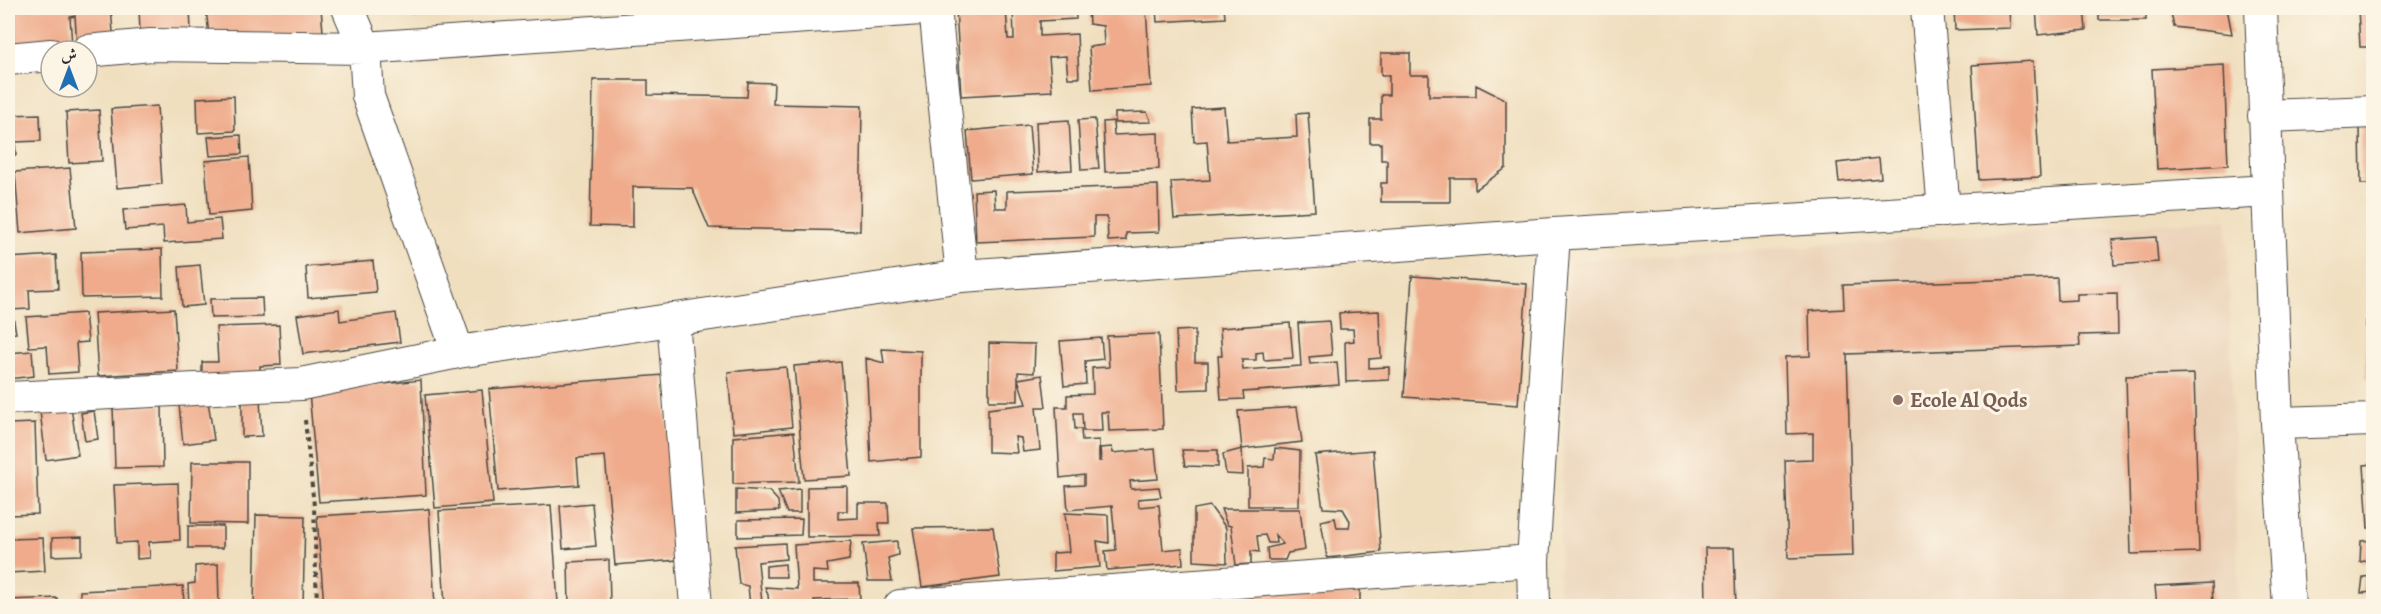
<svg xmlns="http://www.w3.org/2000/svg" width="2381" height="614" viewBox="0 0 2381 614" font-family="Alegreya,Amiri,serif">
<rect width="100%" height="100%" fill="#fcf5e5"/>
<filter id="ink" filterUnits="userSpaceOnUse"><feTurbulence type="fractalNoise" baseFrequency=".0167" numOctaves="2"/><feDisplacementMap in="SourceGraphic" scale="12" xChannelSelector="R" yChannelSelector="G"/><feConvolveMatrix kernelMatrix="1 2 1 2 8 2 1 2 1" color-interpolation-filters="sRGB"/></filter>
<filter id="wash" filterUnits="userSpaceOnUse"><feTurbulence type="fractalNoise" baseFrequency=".008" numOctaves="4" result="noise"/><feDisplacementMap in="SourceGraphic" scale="24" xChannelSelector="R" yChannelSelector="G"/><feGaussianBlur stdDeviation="1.35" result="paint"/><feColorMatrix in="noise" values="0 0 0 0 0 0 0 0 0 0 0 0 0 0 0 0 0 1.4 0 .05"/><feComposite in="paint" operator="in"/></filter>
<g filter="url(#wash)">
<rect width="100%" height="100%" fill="#f0dfbf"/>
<path fill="#ebd3b9" d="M2227 219 2239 606H1558L1569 262Z"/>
<g id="blocks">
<path fill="#efab8b" d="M8 8H111L114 44 77 47 75 16 70 17 72 45 18 48 17 42H13L11 51H8Z
M139 8H190L191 31 140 32Z
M206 8H321L323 32 210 45Z
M382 8H484V9L382 14Z
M956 8H1006L1008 39H1014L1013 8H1075L1076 19 1040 21V36L1077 34 1079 78H1068L1066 56 1049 57 1052 91 961 96Z
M1088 8H1146L1151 86 1092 90 1089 47 1104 45 1103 26 1089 24Z
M1156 8H1224L1225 18 1157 22Z
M1954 8H2009L2010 28 1955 30Z
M2036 8H2084L2086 30 2038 35Z
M2099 8H2146V20H2099Z
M2170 8H2227L2232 34 2174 27Z
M2358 8H2374V47H2360Z
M1381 53H1410V75H1429V96H1476V85L1506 100V168L1475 190V178H1450V202H1381V183H1387V160H1381V143H1370V119H1381V95H1389V75H1381Z
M2033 61 2040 177 1979 180 1972 65Z
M2224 65 2228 165 2157 169 2152 69Z
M593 80H648V95L747 97 748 82 774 83 773 104 862 106 860 231 709 228 692 188 633 187V227L590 226Z
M234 96 235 131 198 133 197 98Z
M157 106 162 184 117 188 111 109Z
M1224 107 1227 141 1297 137 1296 114 1308 113 1315 211 1174 219 1171 182 1210 180 1207 141 1194 142 1192 109Z
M99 110 102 161 69 163 66 112Z
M1147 112 1151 122 1113 123 1114 135 1158 133 1159 169 1105 172 1103 122 1115 121V113Z
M40 114 41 141 15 142 16 155H8V115Z
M1095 119 1099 169 1081 170 1078 120Z
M1069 120 1072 170 1038 172 1036 122Z
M2374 122V184H2361L2360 129 2358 123Z
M1029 125 1033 174 971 179 967 131Z
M241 135 242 154 210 156 208 137Z
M249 157 252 211 209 215 205 161Z
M1879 158 1881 178 1839 182 1837 163Z
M70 168 76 228 20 233 15 172Z
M1158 185 1159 232 1126 233V240L1108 241 1107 217H1094V237L976 242 974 191 994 190 995 208H1007V191Z
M186 205 187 222 220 219 222 239 164 243 163 227 125 230 123 210Z
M2156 237 2158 262 2114 265 2112 240Z
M162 249 163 296 82 298 81 252Z
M56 255 58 289 29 290 30 309 8 310V258Z
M373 261 376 292 308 298 306 267Z
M200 265 204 305 182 307 179 267Z
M1412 276 1527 284 1518 405 1404 397Z
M2057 278 2058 301 2077 300V294L2117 293 2118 334 2079 335 2080 346 1847 354 1853 556 1788 558 1785 460 1813 459V433L1787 434 1785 357 1810 356 1809 311 1844 309 1843 285Z
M262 298 263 317 211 318 210 299Z
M174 309 178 371 98 376 94 313Z
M339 309 340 321 396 313 400 342 303 354 297 315Z
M1379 311 1381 358 1369 359V368L1389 367V380L1346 382 1345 342 1354 341 1353 329H1340L1339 313Z
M85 313 88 342 76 343 78 372 49 374 47 346 29 347 26 317Z
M13 316 16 333 8 334V317Z
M1329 321 1332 355 1309 357 1310 364 1337 362 1339 385 1243 392 1244 399 1221 400 1218 356H1222L1220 328 1290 323 1293 358 1264 360 1263 352 1256 353V360H1242L1243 370 1301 366 1298 323Z
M2366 321H2374V377L2366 378Z
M279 325 281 365 260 366V378L202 379V362H218L216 327Z
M1195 330V362H1208V389L1178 390 1176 331Z
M1159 334 1163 429 1109 431 1108 412H1101L1102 431H1083L1082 413H1074L1075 429H1081L1082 441 1099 440V461H1101L1100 448 1112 447 1113 453 1155 449 1158 479 1130 481 1131 489 1159 487 1161 497 1138 499 1139 507 1159 505 1163 550 1182 548 1183 564 1107 570 1105 551 1116 550 1112 506 1068 510 1066 486 1084 485V475L1060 478 1056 407H1067V395L1093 394 1092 368 1109 367 1107 336Z
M1101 338 1103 359 1085 361 1086 384 1064 386 1060 341Z
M989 343 1035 344 1034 373 1018 372V379L1042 375 1046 407H1036L1040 450 1023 452 1021 438 1015 437 1017 453 988 452V409L1026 404 1018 379V401H989Z
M882 349 921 351V457L871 462 866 358 884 363Z
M32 351 34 376 8 379V353Z
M841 362 851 476 804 479 794 366Z
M786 367 792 427 733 433 728 372Z
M2194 374 2199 552 2131 554 2126 376Z
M663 375 678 560 615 565 605 456 577 458 579 485 498 491 489 389Z
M421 380 426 495 319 502 309 392Z
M482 390 493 503 435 508 425 395Z
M242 399H260L262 436 242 437Z
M208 401 214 440 183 444 179 405Z
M162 405 163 467 115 468 113 406Z
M71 407 78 455 46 460 40 411Z
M1297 407 1302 442 1242 449 1238 411Z
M94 411 98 439 85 441 81 413Z
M35 423 38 514 8 515V424Z
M794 432 799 482 733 484V437Z
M1275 448 1300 451 1299 506H1248V468L1264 467 1265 458 1274 459Z
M1242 449 1243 475 1226 474 1223 454Z
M1182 450H1218V467L1185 466Z
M1373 450 1381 552 1327 558 1321 521 1335 518 1337 528H1349L1350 521 1343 509 1323 508 1315 455Z
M192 462H248V524L191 523Z
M2374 464V528H2368L2364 465Z
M178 483 180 540 149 542 150 558 137 559V542L117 543 114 485Z
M847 486V511H838V519L858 518V503H888L889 523H879L880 536 807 537V487Z
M736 489 769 491 778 501 779 511 736 513Z
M800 489V513H787L778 491Z
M592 503 596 546 563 549 560 506Z
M551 505 558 603 552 604V606H445L439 511Z
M1210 506 1226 528 1227 563 1194 561V509Z
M429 509 435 606H324L317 516Z
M1221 509H1300L1305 550 1288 553 1285 560H1268L1267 548 1283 544 1275 535 1276 543H1268L1265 535 1257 536 1259 552 1251 551V564L1236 565 1231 526 1227 525Z
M1065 513 1108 515 1109 543 1097 541 1100 567 1053 571V553L1069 552Z
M256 515 305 516 303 606H254Z
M802 519 801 535 738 537V520Z
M188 526H223V548H188Z
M993 527 1000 577 922 587 913 528Z
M82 537V555L52 556V538Z
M43 538 45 571 8 573V539Z
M2374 540V559L2360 562 2361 541Z
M851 541 849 560 827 564 828 572 813 571V583H859L860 599 814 600 815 606H769L768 595 765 587 797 589 794 545Z
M897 541 898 555 888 558 892 581H868L863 544Z
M785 543 786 559 758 562 762 603 750 606 748 586 739 584 735 546Z
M1705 548H1734L1736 606H1706Z
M609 560 610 606H569L568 562Z
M218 564 219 606H189L188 584 195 583V566Z
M785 564 786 577H766V566Z
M2374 576V592L2361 593 2363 577Z
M1360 583V601H1355V606H1240L1239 595Z
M2212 583 2213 606H2157L2155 586Z
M183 586 184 606H80V591Z
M1233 595V606H1200V596Z
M1179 596V606H1121V597Z
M57 598V606H8V600Z"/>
</g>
</g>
<g filter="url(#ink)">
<use href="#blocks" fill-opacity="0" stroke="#494641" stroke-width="1.5"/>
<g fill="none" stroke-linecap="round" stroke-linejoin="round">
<g stroke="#494641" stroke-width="34">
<path id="street" d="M348 8 365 48 368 96 458 352
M935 8 962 276
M1927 8 1944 211
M2261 8 2277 423 2289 606
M87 51 151 45 365 48 935 8
M8 59 51 55
M2264 116 2374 112
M673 319 696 606
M8 398 301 384 458 352 962 276 1554 234 2268 191
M2277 423 2374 420
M900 606 1533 561
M1534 606 1533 561 1554 234"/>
</g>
<path stroke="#494641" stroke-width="4" stroke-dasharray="4.5 4.5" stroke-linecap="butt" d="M305 420 314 506 317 606"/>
<use href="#street" stroke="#fff" stroke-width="32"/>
</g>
</g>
<circle fill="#8d6e63" stroke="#fcf5e5" stroke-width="2" cx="1898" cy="400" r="6"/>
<g text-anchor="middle" stroke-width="6" stroke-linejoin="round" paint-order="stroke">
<g font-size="21" font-weight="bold" fill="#785e54" stroke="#fcf5e5" text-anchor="start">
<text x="1910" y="407">Ecole Al Qods</text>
</g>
</g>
<rect width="2381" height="614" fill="none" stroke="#fcf5e5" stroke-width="30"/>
<g transform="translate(69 69)"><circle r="28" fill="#fcf5e5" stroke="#a8a49b" stroke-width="1.5"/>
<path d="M0-4.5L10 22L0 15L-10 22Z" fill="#1f6fb2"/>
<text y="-9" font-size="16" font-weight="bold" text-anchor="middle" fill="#2b2b2b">ش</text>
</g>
</svg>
